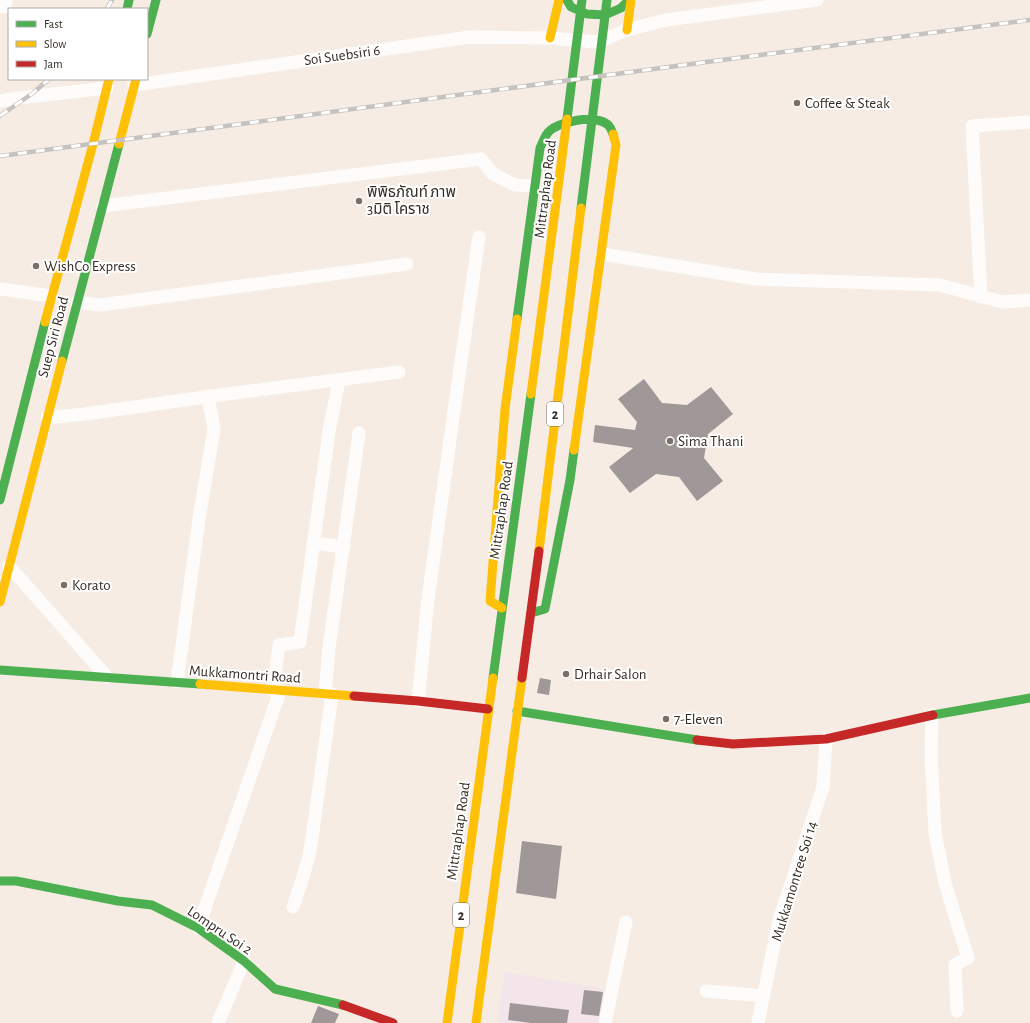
<svg xmlns="http://www.w3.org/2000/svg" width="1030" height="1023" viewBox="0 0 1030 1023" font-family="'Alegreya Sans','Noto Sans Thai',sans-serif">
<rect width="100%" height="100%" fill="#f6ece3"/>
<path fill="#f3e5ea" d="M505 972 608 989 601 1023H497Z"/>
<path fill="#9f9798" d="M644 379 662 403 687 405 711 387 733 414 708 434 704 458 723 481 697 501 679 477 656 474 630 493 609 467 632 449 633 448 593 442 595 425 635 430 637 422 618 399Z
M540 678 551 680 549 695 537 693Z
M522 841 562 846 556 899 516 893Z
M584 990 603 992 599 1016 581 1014Z
M510 1003 569 1010 567 1023H531L508 1020Z
M318 1006 339 1014 335 1023H311Z"/>
<g fill="none" stroke-linecap="round" stroke-linejoin="round">
<path stroke="#fefcfb" stroke-width="13" d="M0 7H5L6 0
M134 85 470 37 550 38 597 42 627 30 666 20 817 0
M0 101 18 98 107 88
M103 206 481 159 493 174 515 185 534 186
M602 254 756 279 940 285 1002 302 1030 300
M0 289 52 296
M981 297 972 126 1030 122
M77 302 100 305 407 264
M47 418 85 414 227 394 399 372
M313 543 344 547
M9 566 107 677
M177 682 199 519 214 429 208 396
M273 690 279 645 300 642 329 431 339 381
M325 693 329 648 359 433
M418 701 428 599 456 397 479 237
M932 715 931 755 935 833 945 883 968 958 955 965 957 1011
M293 907 302 880 309 856 314 824 332 694
M198 928 280 691
M706 991 764 996
M218 1023 244 961
M605 1023 626 922
M758 1023 779 920 823 787 826 739"/>
<path stroke="#4caf50" stroke-width="9" d="M567 0 571 7 587 14 605 15 621 8 629 0
M127 9 129 0
M147 34 156 0
M567 119 582 0
M581 208 607 0
M517 319 540 148C542 144 544 138 547 134 555 121 599 113 609 126 611 128 612 132 613 134
M62 361 119 144
M0 500 45 322
M531 613 545 609 570 480 574 450
M0 670 200 684
M493 678 531 394
M517 711 697 740
M933 715 1030 698
M0 881H16L118 901 152 905 198 928 244 961 275 989 343 1005"/>
<path stroke="#ffc107" stroke-width="9" d="M627 30 631 0
M550 38 559 0
M119 144 136 79
M45 322 93 144 109 79
M531 394 567 119
M574 450 616 145 613 134
M539 551 581 208
M0 602 62 361
M502 608 490 601 505 409 517 319
M200 684 354 696
M447 1023 493 678
M476 1023 522 678"/>
<path stroke="#c62828" stroke-width="9" d="M522 678 539 551
M354 696 418 701 488 709
M697 740 733 744 826 739 933 715
M343 1005 393 1023"/>
<g stroke="#c5c2c0" stroke-width="4.5">
<path id="rail" d="M107 9 112 0
M0 116 33 93 49 79
M0 156 676 66 1030 20"/>
</g>
<use href="#rail" stroke="#fff" stroke-width="3" stroke-dasharray="9" stroke-linecap="butt"/>
</g>
<g fill="#797067" stroke="#fff" stroke-width="1.5">
<circle cx="797" cy="103" r="4"/>
<circle cx="359" cy="201" r="4"/>
<circle cx="36" cy="266" r="4"/>
<circle cx="670" cy="441" r="4"/>
<circle cx="64" cy="585" r="4"/>
<circle cx="566" cy="674" r="4"/>
<circle cx="666" cy="719" r="4"/>
</g>
<g text-anchor="middle" stroke-width="4" stroke-linejoin="round" paint-order="stroke">
<g fill="#fff" stroke="#726c66" stroke-width="1">
<rect x="547" y="402" width="16" height="24" rx="3"/>
<rect x="453" y="903" width="16" height="24" rx="3"/>
</g>
<g font-size="14" font-weight="bold" fill="#352d24">
<text x="555" y="419">2</text>
<text x="461" y="920">2</text>
</g>
<g font-size="15" fill="#352d24" stroke="#fff">
<text transform="translate(342 55) rotate(-8)" y="5">Soi Suebsiri 6</text>
<text transform="translate(545 189) rotate(-83)" y="5">Mittraphap Road</text>
<text transform="translate(53 337) rotate(-75)" y="5">Suep Siri Road</text>
<text transform="translate(501 510) rotate(-82)" y="5">Mittraphap Road</text>
<text transform="translate(245 674) rotate(4)" y="5">Mukkamontri Road</text>
<text transform="translate(458 831) rotate(-82)" y="5">Mittraphap Road</text>
<text transform="translate(794 881) rotate(-73)" y="5">Mukkamontree Soi 14</text>
<text transform="translate(220 930) rotate(34)" y="5">Lompru Soi 2</text>
</g>
<g font-size="15" fill="#352d24" stroke="#fff" text-anchor="start">
<text x="805" y="108">Coffee &amp; Steak</text>
<text x="367" y="197">พิพิธภัณท์ ภาพ<tspan x="367" dy="17">3มิติ โคราช</tspan></text>
<text x="44" y="271">WishCo Express</text>
<text x="678" y="446">Sima Thani</text>
<text x="72" y="590">Korato</text>
<text x="574" y="679">Drhair Salon</text>
<text x="674" y="724">7-Eleven</text>
</g>
</g>
<rect x="8" y="8" width="140" height="72" fill="#ffffff" stroke="#aeaba7"/>
<rect x="16" y="21" width="20" height="6" fill="#4caf50" stroke="#aeaba7"/>
<text x="44" y="28" font-size="12" fill="#352d24">Fast</text>
<rect x="16" y="41" width="20" height="6" fill="#ffc107" stroke="#aeaba7"/>
<text x="44" y="48" font-size="12" fill="#352d24">Slow</text>
<rect x="16" y="61" width="20" height="6" fill="#c62828" stroke="#aeaba7"/>
<text x="44" y="68" font-size="12" fill="#352d24">Jam</text>
</svg>
